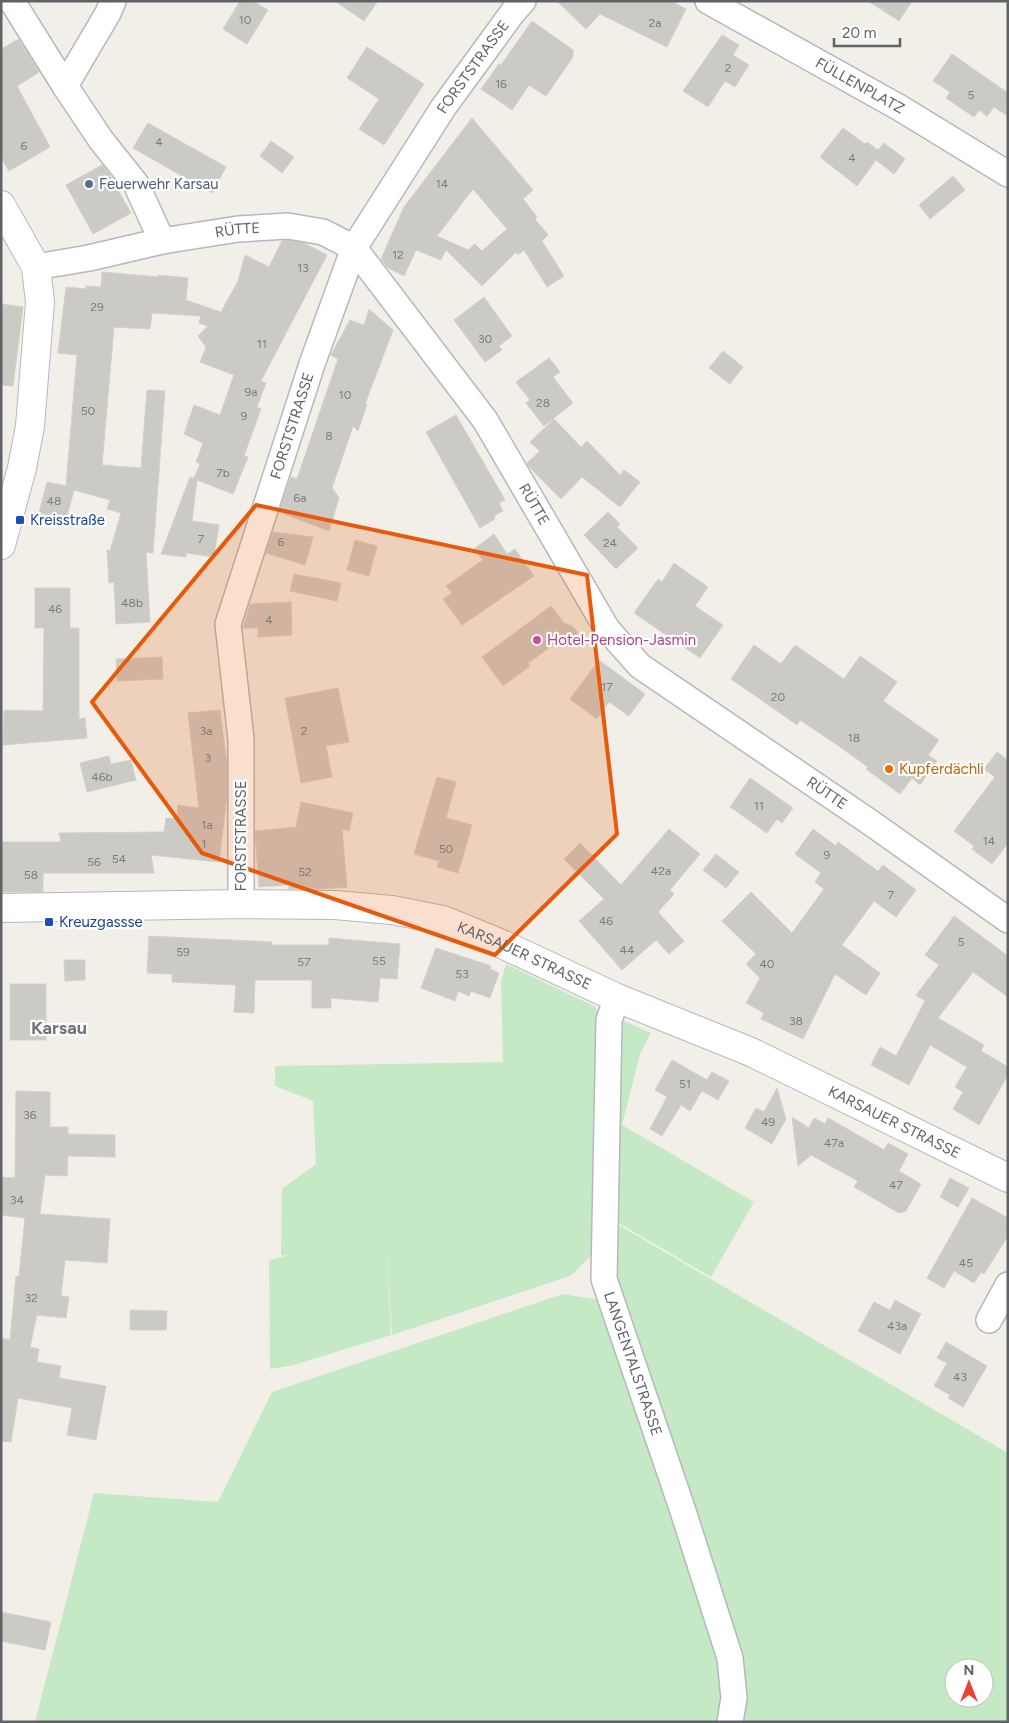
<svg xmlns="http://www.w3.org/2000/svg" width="1009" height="1723" viewBox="0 0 1009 1723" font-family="Figtree,sans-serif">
<rect width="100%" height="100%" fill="#f1efe8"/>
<path fill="#c5e8c5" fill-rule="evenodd" d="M506 964 596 1007 601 1018 598 1243 589 1258 570 1276 392 1335 386 1233 391 1335 294 1365 270 1369 269 1260 294 1254 281 1256 282 1189 316 1164 313 1101 275 1086V1066L503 1062 501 982Z
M624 1021 651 1033 640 1054 622 1125 754 1202 711 1277 610 1218 616 1026Z
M610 1220 1008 1453V1722H737L616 1290ZM954 1668H984V1698H954Z
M563 1294 600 1300 724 1673 721 1722H35L94 1493 218 1502 272 1392Z"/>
<path fill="#cccac5" stroke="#d6d1c6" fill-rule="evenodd" d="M240 1H253L268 10 247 44 223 29Z
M335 1H378L364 21Z
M557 1H671L686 9 667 47 600 14 586 29Z
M868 1H912L899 21Z
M532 21 573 50V57L546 96 529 85 512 110 481 89 499 64 501 65Z
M722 35 739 45 733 55 749 65 735 87 725 81 708 107 683 91Z
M19 39 39 72 17 86 50 147 9 171 1 158V49Z
M367 47 424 84 384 145 359 129 379 99 347 78Z
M952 54 1008 93V116L994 107 987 116 979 110 974 117 946 98 950 92 933 81Z
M472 118 533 190 523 199 537 217 535 219 548 235 542 241 564 276 547 287 524 250 518 255 516 252 482 286 446 250 441 260 416 250 404 276 388 268 381 259 404 207ZM473 189 507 229 482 251 475 244 468 250 437 236Z
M148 123 226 167 212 193 133 148Z
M843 128 865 144 867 142 878 150 884 143 905 159 894 174 876 160 857 186 820 157Z
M271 141 294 157 282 173 260 156Z
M102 165 108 172 131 213 93 234 66 185Z
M953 176 965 190 930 219 919 205Z
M287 240 304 243 327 255 261 381 266 383 257 407 261 409 244 456 248 457 233 494 197 480 192 521 219 525 214 557 186 553V557L161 554 190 477 194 478 200 464 196 462 203 443 184 434 194 405 220 415 234 375 200 362 206 347 198 336 208 326 199 323 201 316 152 313 150 329 114 327 102 465 141 468 147 390 165 391 153 553 146 552 150 622 116 624 114 582 109 583 107 550 110 551 121 513 107 509 110 500 74 490 66 520 39 513 47 482 66 486 77 355 58 353 66 287 86 289V286L101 287 102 272 158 277V275L188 278 186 300 221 312 238 281 245 255 269 267 282 241Z
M484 297 512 336 499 346 502 350 485 362 454 320Z
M1 304 23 307 13 386 1 385Z
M369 309 393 330 365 404H367L358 431 353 426 332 488 339 498 329 531 279 512 291 477 297 479 338 359 331 355 350 320 364 325Z
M723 351 743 367 730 384 709 368Z
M549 358 560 372 553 377 573 403 544 426 526 403 530 400 516 382Z
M456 415 505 500 499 503 503 511 494 516 495 519 480 528 426 432Z
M554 419 581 447 587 441 620 475 624 470 640 482 620 507 582 477 561 499 529 467 527 463 540 451 530 442Z
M608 512 620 524 617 527 638 548 616 569 584 535Z
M273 532 313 537 305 565 266 553Z
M494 534 507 554 515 549 534 576 462 625 443 599 452 593 446 586 483 560 474 549Z
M355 540 377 546 369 576 347 570Z
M674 563 708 587 695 606 723 625 700 658 634 613 658 579 662 582Z
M294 574 341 583 337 601 290 591Z
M35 588H70V628H79V719L85 718 87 738 3 745 4 710 43 711 44 628H35Z
M291 602 292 635 258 637V628H243L250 604Z
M551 606 564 623 572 626 577 631 578 644 568 646 556 643 528 663 530 666 503 686 482 657Z
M754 645 781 664 795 645 844 679 860 656 897 682 883 701 939 740 928 755 937 761 920 785 912 778 900 794 866 769 868 767 840 747 800 720 797 725 731 679Z
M162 657 163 679 117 681 116 659Z
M599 660 645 694 629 716 609 702 597 719 570 699Z
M338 688 349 742 326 746 332 777 301 783 285 698Z
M220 710 227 766V796L219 862 151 855 154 873H43V892H1V842H61L59 833 164 832 166 818 177 819 178 805 199 808 188 713Z
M997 752 1008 760V843L992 864 972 849 974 846 954 831 995 777 984 769Z
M109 756 111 764 131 760 136 780 87 792 80 763Z
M437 777 456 782 446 818 472 825 458 873 437 867 439 861 414 854Z
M750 778 793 808 782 823 777 819 767 833 730 807Z
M301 802 353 813 349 831 342 829 347 887 321 889H289V885L259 887 255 831 296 827Z
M669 829 700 854 670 890 674 894 658 912 684 941 669 954 656 940 622 970 579 921 604 899 564 859 580 843 621 885Z
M813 829 836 846 838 842 878 871 883 865 916 890 896 917 874 901 842 945 880 973 866 995 835 974 803 1039 761 1019 764 1013 746 1003 760 978 746 964 756 954 722 921 751 892 792 933 824 889 815 882 821 873 795 854Z
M716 854 739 872 726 888 703 870Z
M954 916 1008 956V997L973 972 938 1018 984 1045 981 1051 1008 1067V1075L979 1125 953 1109 963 1092 955 1087 967 1067 930 1045 909 1085 871 1065 880 1047 896 1056 925 1001 916 995 939 965 925 955Z
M149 936 272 942V945H329V938L400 944 397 979 380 978 378 1002 331 998V1008H312V980H255L254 1013 234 1012 236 985 172 982V974L147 973Z
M436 948 491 966 490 969 499 973 490 998 471 991 469 996 458 991 455 1001 421 988Z
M64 960H85V980L65 981Z
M10 984H46V1040H10Z
M672 1060 707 1080 712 1072 729 1081 718 1100 702 1091 690 1111 681 1105 662 1136 650 1129 667 1097 655 1090Z
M777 1088 786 1119 772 1144 745 1128 756 1108 764 1112Z
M16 1091 50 1092V1127H68V1134L115 1135V1157L68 1156 67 1176 45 1175 40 1214 110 1219 107 1263 65 1260 61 1296 69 1297 66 1318 37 1315 30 1347 39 1349 37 1362 61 1366 59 1378 106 1386 96 1440 67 1435 72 1408 18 1398 11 1442 1 1441V1338L10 1340 16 1276H19L25 1218 1 1215V1177L15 1178Z
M792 1117 809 1128 814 1118 825 1124 828 1118 884 1150 888 1143 908 1154 899 1171 921 1184 906 1211 899 1213 854 1187 858 1181 811 1155 798 1166Z
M950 1178 969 1188 958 1207 940 1197Z
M972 1198 1008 1218V1236L984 1274 981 1272 974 1283 954 1271 944 1288 927 1278Z
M895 1300 921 1314 900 1354 858 1331 874 1302 890 1310Z
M130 1310 167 1311 166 1330H130Z
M946 1342 987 1366 963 1407 948 1398 950 1395 934 1386 947 1363 937 1358Z
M1 1612 51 1622 45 1650 1 1641Z"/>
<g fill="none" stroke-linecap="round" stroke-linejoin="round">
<g stroke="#b5b8bc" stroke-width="28">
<g id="minor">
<path d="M12 1 65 86 101 140 136 184 162 241"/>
<path id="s1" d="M708 1 900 108 1008 174"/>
<path d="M65 86 108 13 113 1"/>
<path id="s2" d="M36 267 89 258 162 241 238 229 288 226 323 232 354 248 485 420 607 629 640 666 874 825 1008 920"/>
<path id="s3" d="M241 904V739L228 624 312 364 354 248 443 108 513 12 523 1"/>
<path id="s4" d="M617 998 609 1020 604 1279 682 1508 730 1658 734 1698 730 1722"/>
<path d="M989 1320 1008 1285"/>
</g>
</g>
<g stroke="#b5b8bc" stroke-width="30">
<g id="tertiary">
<path d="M1 205 36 267 40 302 30 426 22 468 1 545"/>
<path id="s5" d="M1 908 241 904 335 905 392 910 443 920 504 945 617 998 751 1052 1008 1178"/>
</g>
</g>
<use href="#minor" stroke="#fff" stroke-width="25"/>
<use href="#tertiary" stroke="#fff" stroke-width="28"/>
</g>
<path fill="#e8590c" fill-opacity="0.2" stroke="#e8590c" stroke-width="4" stroke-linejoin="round" d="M256 505 587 575 617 834 495 955 202 853 92 702Z"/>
<circle fill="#5c6f8a" stroke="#fff" stroke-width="2" cx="89" cy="184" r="5"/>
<g fill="#1a4fb4" stroke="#fff" stroke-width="2">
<rect x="15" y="515" width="10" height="10" rx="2.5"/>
<rect x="44" y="917" width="10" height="10" rx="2.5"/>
</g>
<circle fill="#d1479c" stroke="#fff" stroke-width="2" cx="537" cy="640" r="5"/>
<circle fill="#e8710a" stroke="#fff" stroke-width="2" cx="889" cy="769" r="5"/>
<g text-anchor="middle" stroke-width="4.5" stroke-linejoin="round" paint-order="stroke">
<g font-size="12" fill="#7a7d7f">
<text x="245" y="24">10</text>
<text x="655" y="27">2a</text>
<text x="728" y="72">2</text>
<text x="501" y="88">16</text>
<text x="971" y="99">5</text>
<text x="159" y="146">4</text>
<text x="24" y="150">6</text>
<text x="852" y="162">4</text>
<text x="442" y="188">14</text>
<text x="398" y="259">12</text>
<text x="303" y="272">13</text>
<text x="97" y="311">29</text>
<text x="485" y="343">30</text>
<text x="262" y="348">11</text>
<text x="251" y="396">9a</text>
<text x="345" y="399">10</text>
<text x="543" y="407">28</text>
<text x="88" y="415">50</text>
<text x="244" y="420">9</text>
<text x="329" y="440">8</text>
<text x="223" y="477">7b</text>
<text x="300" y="502">6a</text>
<text x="54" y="505">48</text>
<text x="201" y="543">7</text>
<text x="281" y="546">6</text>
<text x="610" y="547">24</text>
<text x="132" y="607">48b</text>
<text x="55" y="613">46</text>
<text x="269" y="624">4</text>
<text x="607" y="691">17</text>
<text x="778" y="701">20</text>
<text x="206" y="735">3a</text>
<text x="304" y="735">2</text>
<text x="854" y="742">18</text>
<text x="208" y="762">3</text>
<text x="102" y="781">46b</text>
<text x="759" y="810">11</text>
<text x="207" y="829">1a</text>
<text x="989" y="845">14</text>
<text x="204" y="848">1</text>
<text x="446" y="853">50</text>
<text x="827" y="859">9</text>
<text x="119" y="863">54</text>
<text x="94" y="866">56</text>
<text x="661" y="875">42a</text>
<text x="305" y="876">52</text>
<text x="31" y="879">58</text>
<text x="891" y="899">7</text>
<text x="606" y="925">46</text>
<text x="961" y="946">5</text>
<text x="627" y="954">44</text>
<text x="183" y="956">59</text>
<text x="379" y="965">55</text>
<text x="304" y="966">57</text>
<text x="767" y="968">40</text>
<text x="462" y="978">53</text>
<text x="796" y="1025">38</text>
<text x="685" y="1088">51</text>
<text x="30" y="1119">36</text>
<text x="768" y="1126">49</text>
<text x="834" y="1147">47a</text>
<text x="896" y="1189">47</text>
<text x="17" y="1204">34</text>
<text x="966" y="1267">45</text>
<text x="31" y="1302">32</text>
<text x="897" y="1330">43a</text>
<text x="960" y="1381">43</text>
</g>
<g font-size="15" fill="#5f6368" stroke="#fff">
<text dy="5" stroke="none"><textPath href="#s3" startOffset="894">FORSTSTRASSE</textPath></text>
<text dy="5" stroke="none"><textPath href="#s1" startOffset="174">FÜLLENPLATZ</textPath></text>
<text dy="5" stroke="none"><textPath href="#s2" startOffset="205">RÜTTE</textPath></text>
<text dy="5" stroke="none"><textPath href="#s3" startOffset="489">FORSTSTRASSE</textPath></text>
<text dy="5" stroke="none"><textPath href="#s2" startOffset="640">RÜTTE</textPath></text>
<text dy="5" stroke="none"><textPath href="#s2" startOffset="1060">RÜTTE</textPath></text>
<text transform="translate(241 836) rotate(-90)" y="5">FORSTSTRASSE</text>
<text dy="5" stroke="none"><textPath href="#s5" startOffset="532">KARSAUER STRASSE</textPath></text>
<text dy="5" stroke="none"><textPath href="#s5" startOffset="938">KARSAUER STRASSE</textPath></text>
<text dy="5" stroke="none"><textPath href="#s4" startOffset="372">LANGENTALSTRASSE</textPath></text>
</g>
<g font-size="15" fill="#4e5e75" stroke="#fff" text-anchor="start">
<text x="99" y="189">Feuerwehr Karsau</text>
</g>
<g font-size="15" fill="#164399" stroke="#fff" text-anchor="start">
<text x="30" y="525">Kreisstraße</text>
<text x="59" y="927">Kreuzgassse</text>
</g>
<g font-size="15" fill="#b23c85" stroke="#fff" text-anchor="start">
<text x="547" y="645">Hotel-Pension-Jasmin</text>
</g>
<g font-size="15" fill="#c56008" stroke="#fff" text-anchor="start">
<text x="899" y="774">Kupferdächli</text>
</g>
<g font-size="18" font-weight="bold" fill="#70757a" stroke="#fff">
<text x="59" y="1034">Karsau</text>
</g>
</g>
<rect width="1009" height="1723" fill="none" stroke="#5f6368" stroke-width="5"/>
<g transform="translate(969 1683)"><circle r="24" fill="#ffffff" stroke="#bfc1c3"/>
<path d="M0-4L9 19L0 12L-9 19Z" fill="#ea4335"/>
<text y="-8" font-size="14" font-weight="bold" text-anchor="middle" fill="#5f6368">N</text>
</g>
<path d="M834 38v8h66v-8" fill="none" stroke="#5f6368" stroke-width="2.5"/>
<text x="842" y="38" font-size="15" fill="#5f6368" stroke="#ffffff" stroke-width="4" paint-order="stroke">20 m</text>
</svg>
